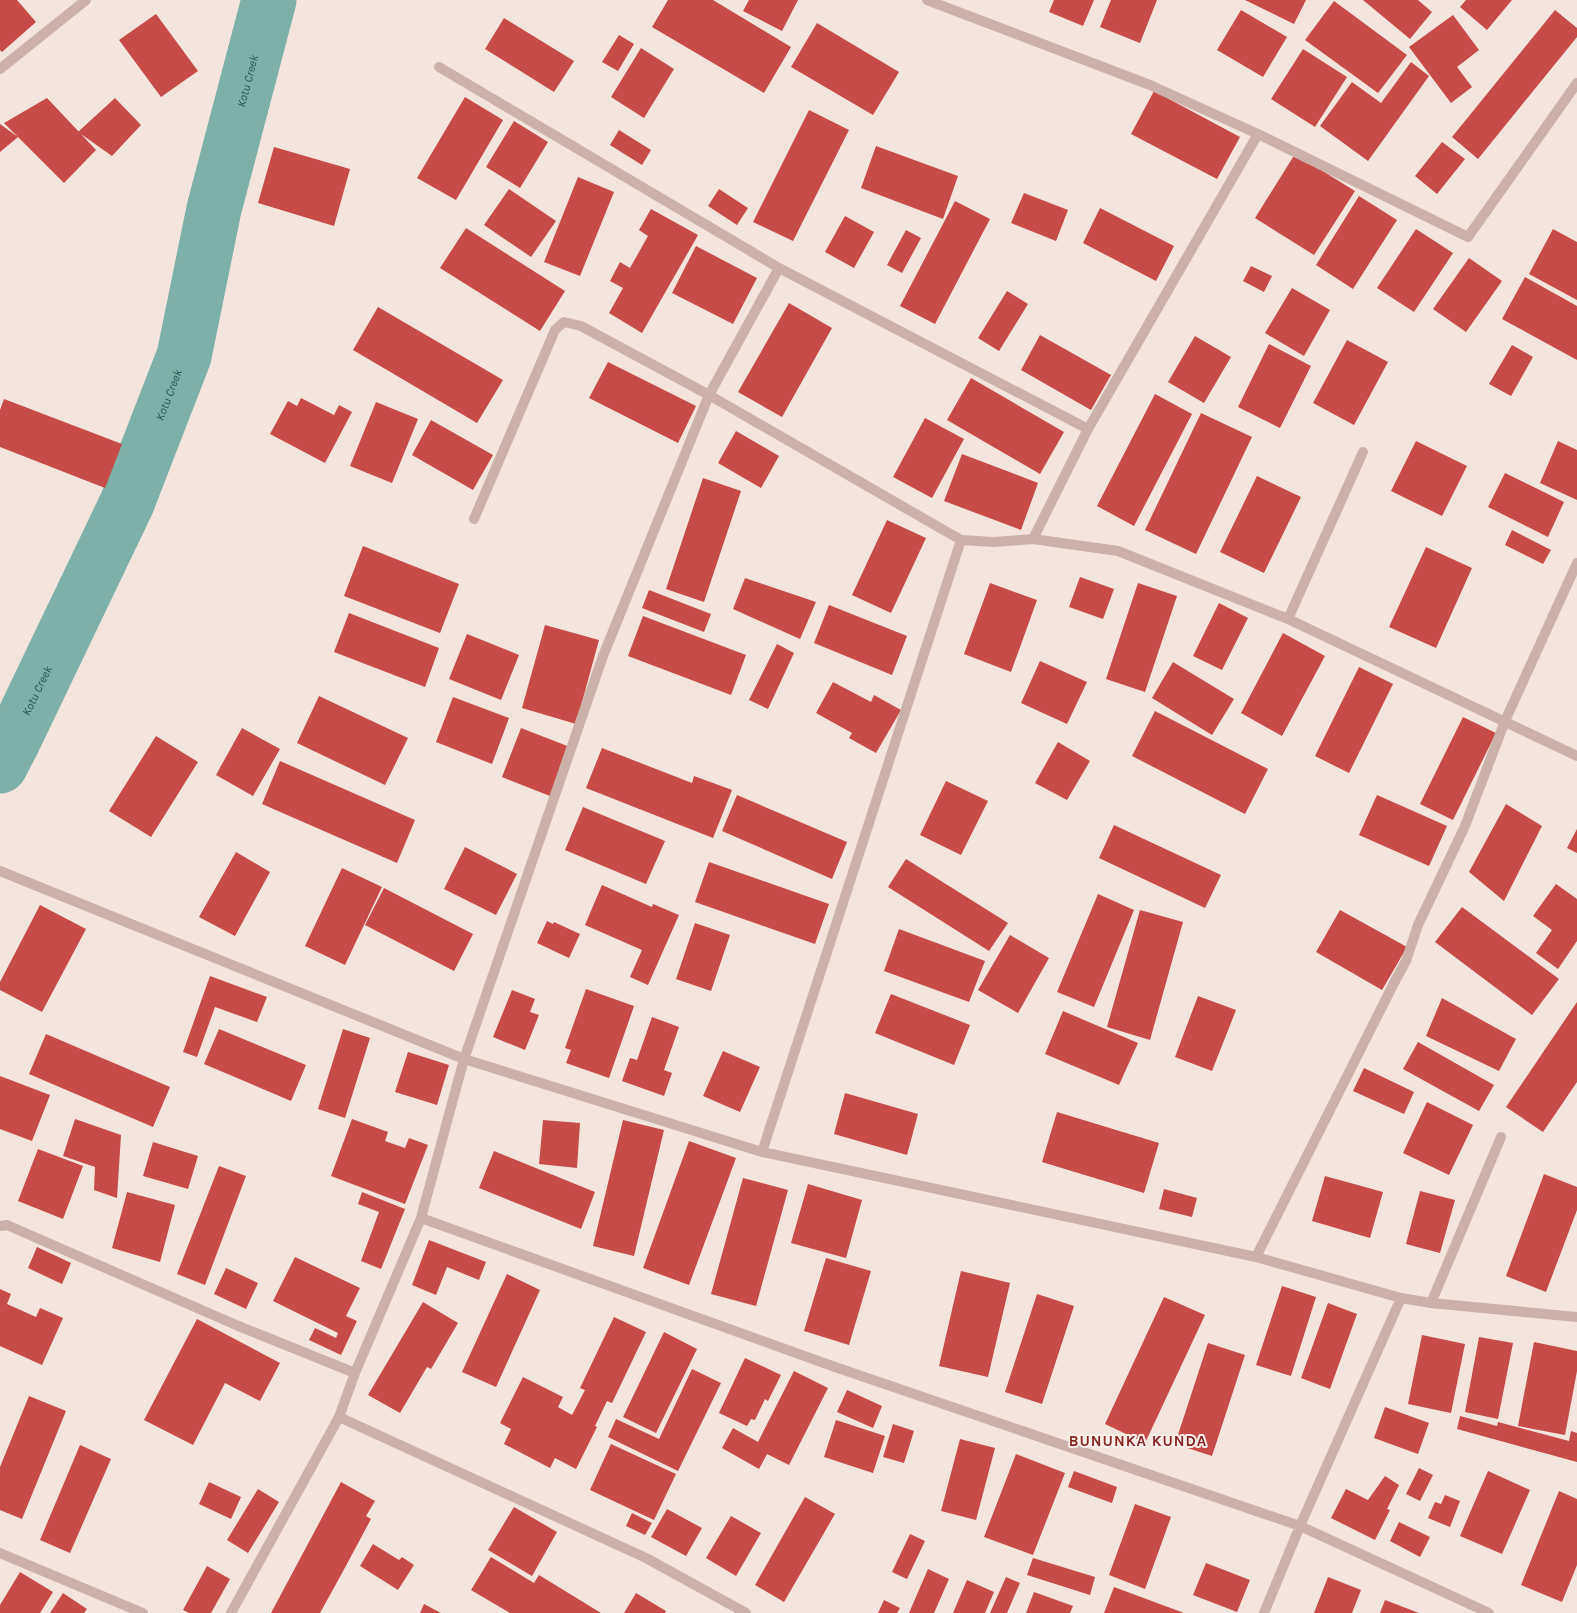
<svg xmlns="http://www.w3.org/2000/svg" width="1577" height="1613" viewBox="0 0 1577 1613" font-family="Karla,sans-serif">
<rect width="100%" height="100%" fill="#f3e4dd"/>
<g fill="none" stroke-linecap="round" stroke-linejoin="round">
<path stroke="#7cb0a8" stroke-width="55" id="s1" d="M0 766 12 743 127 503 184 356 214 209 269 0"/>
</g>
<path fill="#c74b47" d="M0 0H17L36 22 2 52 0 50Z
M668 0H713L791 47 764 93 652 27Z
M749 0H798L782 31 743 11Z
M1054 0H1094L1083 26 1049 12Z
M1111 0H1157L1140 43 1100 27Z
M1245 0H1306L1294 24Z
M1363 0H1418L1432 12 1410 39Z
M1466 0H1512L1487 30 1460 7Z
M1334 1 1407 55 1378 93 1305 40Z
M1241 10 1287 37 1263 77 1217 50Z
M1555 10 1577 28V37L1478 159 1452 137Z
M156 14 198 71 161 97 119 40Z
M1453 15 1479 50 1457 67 1472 87 1451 103 1409 47Z
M504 18 574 61 554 92 485 49Z
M817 23 899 72 873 115 791 67Z
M619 35 634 44 618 71 602 62Z
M641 48 674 69 644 118 611 97Z
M1303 49 1347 77 1315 127 1271 99Z
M1411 62 1429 76 1368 161 1320 126 1352 82 1381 103Z
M1154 91 1240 137 1217 179 1131 134Z
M465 97 503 120 456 200 417 178Z
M47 98 96 150 64 183 18 137 0 152V124L18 137 4 123Z
M115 98 141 125 112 156 78 132Z
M809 110 849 130 793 241 753 222Z
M514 121 548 142 520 188 486 167Z
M619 130 651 150 642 165 610 145Z
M1442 142 1465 159 1437 194 1415 176Z
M876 146 958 176 943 219 861 188Z
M274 147 350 169 334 226 258 203Z
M1295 154 1355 191 1314 255 1255 218Z
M578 177 614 192 580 276 544 262Z
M509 189 556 221 531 257 484 225Z
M719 189 748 208 737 225 708 206Z
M1024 193 1068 210 1056 241 1011 223Z
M1359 196 1397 220 1353 289 1316 265Z
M955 201 990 219 935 324 900 306Z
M1100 208 1174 246 1156 281 1083 243Z
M651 209 698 235 642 333 609 313 623 288 610 281 620 262 630 268 648 236 639 230Z
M845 216 874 232 854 268 825 252Z
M466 228 565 291 540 331 440 268Z
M1416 229 1453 253 1414 312 1377 288Z
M1553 229 1577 242V300L1529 274Z
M906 230 921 238 902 273 887 265Z
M696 246 757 278 733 324 672 293Z
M1469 258 1502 281 1466 332 1433 309Z
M1251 266 1272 276 1264 292 1243 281Z
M1525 277 1577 306V360L1502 319Z
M1292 288 1330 310 1304 356 1265 333Z
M1007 291 1028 304 999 351 978 338Z
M789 303 832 328 782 417 738 392Z
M378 307 503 380 477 423 353 350Z
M1040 335 1111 375 1091 410 1021 370Z
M1195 336 1231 357 1204 403 1168 382Z
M1347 340 1388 362 1354 425 1313 403Z
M1269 344 1311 366 1280 428 1238 407Z
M1512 345 1533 357 1511 396 1489 384Z
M608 362 696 406 678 443 589 398Z
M971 378 1064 432 1040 474 947 420Z
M1155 394 1192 414 1134 526 1097 506Z
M301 398 334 415 339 405 352 412 325 463 270 434 288 401 297 406Z
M4 399 122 444 105 488 0 447V410Z
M376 402 418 419 392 483 350 466Z
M1201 413 1252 437 1196 554 1145 530Z
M925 418 964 439 932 498 893 477Z
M431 420 493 455 473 490 412 455Z
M736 431 779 456 761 488 718 463Z
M1416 441 1467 466 1442 516 1391 491Z
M1558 441 1577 450V500L1540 483Z
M962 454 1038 483 1021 530 944 501Z
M1505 473 1564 502 1548 537 1488 507Z
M1257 476 1301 497 1264 573 1220 552Z
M703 478 741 491 704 602 666 589Z
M887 520 926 538 891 613 852 595Z
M1512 530 1551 550 1543 564 1505 545Z
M363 546 459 584 440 633 344 596Z
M1426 547 1472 568 1436 648 1389 627Z
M1080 577 1114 589 1103 619 1069 607Z
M745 578 816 602 800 639 733 609Z
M990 583 1037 600 1011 672 964 654Z
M1138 583 1177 596 1145 692 1106 679Z
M649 590 711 614 704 632 642 608Z
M1219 603 1248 618 1222 670 1193 656Z
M829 605 907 636 892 675 814 643Z
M349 613 439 648 425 687 334 652Z
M643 616 746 655 731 695 628 656Z
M545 625 599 640 576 724 522 708Z
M1283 633 1325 656 1282 736 1241 713Z
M467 634 519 655 501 700 449 679Z
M777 644 794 653 768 709 749 700Z
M1040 661 1087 682 1067 724 1021 703Z
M1173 662 1234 699 1212 735 1152 698Z
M1359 667 1393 684 1349 773 1315 756Z
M833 682 871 702 874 695 901 710 876 753 849 738 852 733 816 713Z
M319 696 408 738 385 785 297 743Z
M453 697 509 718 492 764 436 742Z
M1155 711 1268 769 1245 814 1132 756Z
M1463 717 1496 733 1453 820 1420 804Z
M242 728 280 749 253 796 216 775Z
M521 728 570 747 550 796 502 777Z
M156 736 198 762 151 837 109 811Z
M1058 742 1090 761 1067 800 1035 783Z
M602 748 692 783 694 776 732 790 713 838 586 788Z
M280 761 415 820 397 863 262 804Z
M946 781 988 801 961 855 920 835Z
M737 795 847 842 832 879 722 831Z
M1377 795 1447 826 1429 866 1359 835Z
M1506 804 1542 826 1504 901 1469 872Z
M583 807 665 841 646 884 565 850Z
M1114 825 1221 875 1205 908 1099 858Z
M1577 829V853L1567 848Z
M465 847 517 874 496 915 444 889Z
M236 852 270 872 235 936 199 917Z
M906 859 1008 923 989 951 888 887Z
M709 862 829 904 815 944 695 902Z
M342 868 382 887 345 965 305 946Z
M1556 884 1577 899V941L1558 969 1536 953 1552 930 1533 916Z
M602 885 652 907 653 904 679 915 648 985 630 977 642 950 585 925Z
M384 888 473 934 454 971 365 925Z
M1098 894 1134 910 1094 1007 1057 992Z
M40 905 86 929 42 1012 0 990V982Z
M1462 907 1559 979 1532 1015 1435 942Z
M1140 910 1183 922 1150 1040 1107 1027Z
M1340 910 1407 947 1382 990 1316 952Z
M547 921 553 924 554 922 580 934 569 958 537 943Z
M695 923 730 935 711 991 676 979Z
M899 929 985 961 969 1002 884 971Z
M1010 935 1049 958 1018 1013 978 990Z
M210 976 267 997 257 1022 215 1007 197 1057 183 1052Z
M586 989 634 1006 609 1078 566 1063 571 1050 565 1048Z
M512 990 535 999 530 1012 539 1015 525 1050 493 1037Z
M891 994 970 1025 954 1065 875 1033Z
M1198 996 1236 1010 1212 1071 1175 1057Z
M1442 998 1516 1039 1499 1071 1426 1036Z
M1577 1002V1082L1543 1132 1506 1107Z
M1063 1011 1138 1043 1119 1085 1045 1054Z
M652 1017 679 1027 664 1070 672 1073 664 1096 622 1081 630 1058 637 1060Z
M219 1029 306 1065 291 1101 204 1064Z
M343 1029 370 1038 345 1118 318 1109Z
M46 1034 170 1087 153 1127 29 1074Z
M1418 1042 1494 1085 1479 1111 1403 1069Z
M723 1051 760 1067 740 1112 703 1096Z
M408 1052 449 1065 437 1105 395 1092Z
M1364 1068 1414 1092 1404 1114 1353 1091Z
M0 1076 50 1095 32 1141 0 1129Z
M845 1093 918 1114 907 1155 834 1134Z
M1427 1102 1473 1125 1449 1175 1403 1153Z
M1057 1112 1159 1143 1144 1193 1042 1162Z
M75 1119 121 1135 117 1198 94 1190 95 1167 63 1156Z
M352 1119 388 1132 385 1141 405 1148 409 1138 428 1145 405 1204 331 1176Z
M543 1120 580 1123 577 1168 539 1164Z
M623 1120 664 1130 634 1256 593 1246Z
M689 1141 736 1158 689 1285 643 1268Z
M153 1142 198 1156 188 1189 143 1176Z
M38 1149 83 1166 63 1219 18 1201Z
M494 1151 595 1192 581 1229 479 1188Z
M219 1166 246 1176 205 1285 177 1274Z
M1544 1174 1577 1187V1210L1546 1292 1506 1276Z
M1325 1176 1383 1192 1370 1238 1312 1221Z
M743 1178 788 1190 756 1306 711 1294Z
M808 1184 862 1200 846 1258 791 1243Z
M1164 1189 1197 1198 1192 1217 1159 1209Z
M1420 1191 1455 1200 1440 1253 1406 1244Z
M127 1192 175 1205 160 1262 112 1248Z
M362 1192 405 1209 381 1269 361 1261 379 1212 358 1204Z
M429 1240 486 1262 479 1280 447 1267 436 1295 412 1285Z
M37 1247 71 1263 62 1284 28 1268Z
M295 1257 360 1288 346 1316 357 1321 341 1355 309 1340 315 1328 336 1338 338 1333 273 1301Z
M826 1258 871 1271 849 1345 804 1331Z
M226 1268 258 1283 246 1309 214 1294Z
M961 1271 1010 1283 988 1377 939 1366Z
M507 1274 540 1290 496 1387 462 1372Z
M1282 1286 1316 1297 1291 1376 1256 1365Z
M0 1289 11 1294 7 1304 36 1317 40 1308 63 1318 42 1365 0 1346Z
M1037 1294 1074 1306 1042 1404 1005 1392Z
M1164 1297 1205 1315 1145 1443 1105 1424Z
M423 1302 458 1323 431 1369 427 1367 400 1413 368 1395Z
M1328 1303 1357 1314 1330 1389 1301 1378Z
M614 1317 646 1332 612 1403 607 1401 595 1426 597 1427 576 1469 555 1458 550 1468 504 1444 511 1429 500 1423 523 1377 563 1397 558 1407 572 1415 585 1390 580 1388Z
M197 1319 280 1363 260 1401 225 1383 193 1445 144 1420Z
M664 1332 697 1349 656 1433 623 1417Z
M1422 1335 1465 1344 1451 1413 1408 1404Z
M1479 1337 1513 1343 1498 1419 1465 1412Z
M1534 1342 1577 1351V1371L1565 1435 1518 1426Z
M1208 1343 1245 1355 1212 1456 1175 1444Z
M745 1358 781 1375 768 1401 765 1399 755 1420 751 1419 747 1426 719 1413Z
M692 1369 721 1383 678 1471 608 1437 616 1419 659 1439Z
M794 1371 828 1388 789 1465 767 1454 759 1469 722 1448 733 1428 758 1442Z
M847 1390 882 1406 873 1428 837 1412Z
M29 1396 66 1411 22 1519 0 1510V1467Z
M1385 1407 1429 1423 1418 1454 1374 1438Z
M1460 1416 1497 1426 1498 1422 1569 1441 1571 1431 1577 1433V1462L1457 1429Z
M836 1420 885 1436 873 1473 824 1457Z
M893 1424 914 1431 904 1463 883 1457Z
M960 1439 995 1448 976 1520 941 1511Z
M611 1444 676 1474 654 1520 590 1490Z
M80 1445 111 1459 70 1553 40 1540Z
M1016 1454 1065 1473 1033 1555 984 1537Z
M1419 1468 1433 1475 1420 1501 1406 1494Z
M1074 1471 1117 1487 1112 1503 1068 1487Z
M1488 1471 1530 1490 1502 1554 1460 1536Z
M1385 1476 1399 1485 1387 1509 1390 1510 1375 1540 1331 1518 1346 1489 1368 1500Z
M209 1482 241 1497 231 1519 199 1504Z
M341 1482 375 1501 366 1516 371 1519 341 1575 320 1613H271Z
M258 1489 279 1502 248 1553 227 1540Z
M1559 1491 1577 1499V1565L1562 1602 1521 1585Z
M1445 1495 1460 1501 1450 1527 1428 1518 1435 1502 1441 1504Z
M805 1497 835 1514 784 1602 755 1585Z
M1135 1504 1171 1517 1145 1589 1109 1575Z
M514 1507 557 1532 532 1576 488 1550Z
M667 1509 702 1528 686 1556 651 1537Z
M632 1513 652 1523 645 1535 626 1526Z
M731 1516 761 1533 736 1576 706 1558Z
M1399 1522 1430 1537 1420 1557 1390 1541Z
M910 1534 925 1541 907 1579 892 1572Z
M373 1544 399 1560 402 1557 414 1565 398 1590 360 1566Z
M491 1557 534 1583 539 1575 601 1613H510L471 1590Z
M1033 1558 1095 1577 1090 1595 1027 1575Z
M1206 1563 1250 1580 1237 1612 1193 1595Z
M207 1566 230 1579 211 1613H189L183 1610Z
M928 1569 949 1579 934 1613H909Z
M20 1572 53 1592 40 1613H0V1605Z
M1006 1577 1020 1583 1007 1613H990Z
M1328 1577 1361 1590 1352 1613H1314Z
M967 1580 994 1592 985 1613H953Z
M1114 1587 1184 1613H1104Z
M1034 1592 1073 1606 1070 1613H1026Z
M63 1593 87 1609 84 1613H50Z
M636 1593 666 1611 665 1613H624Z
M884 1600 900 1608 897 1613H878Z
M1385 1600 1419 1613H1380Z
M424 1604 441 1613H420Z"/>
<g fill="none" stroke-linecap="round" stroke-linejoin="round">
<path stroke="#cbb1a9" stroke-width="10" d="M927 0 1150 85 1258 134 1468 237 1577 83
M439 67 779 268 1088 429
M0 69 86 0
M474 519 555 330 564 322 581 326 709 395 961 540
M1033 539 1088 429 1258 134
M1288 619 1363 452
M0 871 464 1059 762 1152 1256 1257 1401 1298 1431 1303 1577 1317
M762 1152 961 540 994 542 1033 539 1118 551 1288 619 1577 756
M421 1218 835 1367 1300 1526 1489 1613
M0 1226 7 1225 236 1325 355 1373
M1256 1257 1394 983 1406 961 1418 925 1465 826 1505 721 1577 563
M1431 1303 1501 1137
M339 1417 646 1558 746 1613
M0 1553 143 1613
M231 1613 339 1417 355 1373 421 1218 464 1059 603 656 709 395 779 268
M1264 1613 1300 1526 1401 1298"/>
</g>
<g text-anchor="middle" stroke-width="4" stroke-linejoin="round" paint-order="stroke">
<g font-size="12" font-style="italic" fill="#1e5a52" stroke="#faefea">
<text dy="4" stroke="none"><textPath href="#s1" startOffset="732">Kotu Creek</textPath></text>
<text dy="4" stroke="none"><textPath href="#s1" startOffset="408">Kotu Creek</textPath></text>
<text dy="4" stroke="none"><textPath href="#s1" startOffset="84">Kotu Creek</textPath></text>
</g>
<g font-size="15" font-weight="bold" letter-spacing="1" fill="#882421" stroke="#faefea">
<text x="1138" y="1446">BUNUNKA KUNDA</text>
</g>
</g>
</svg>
